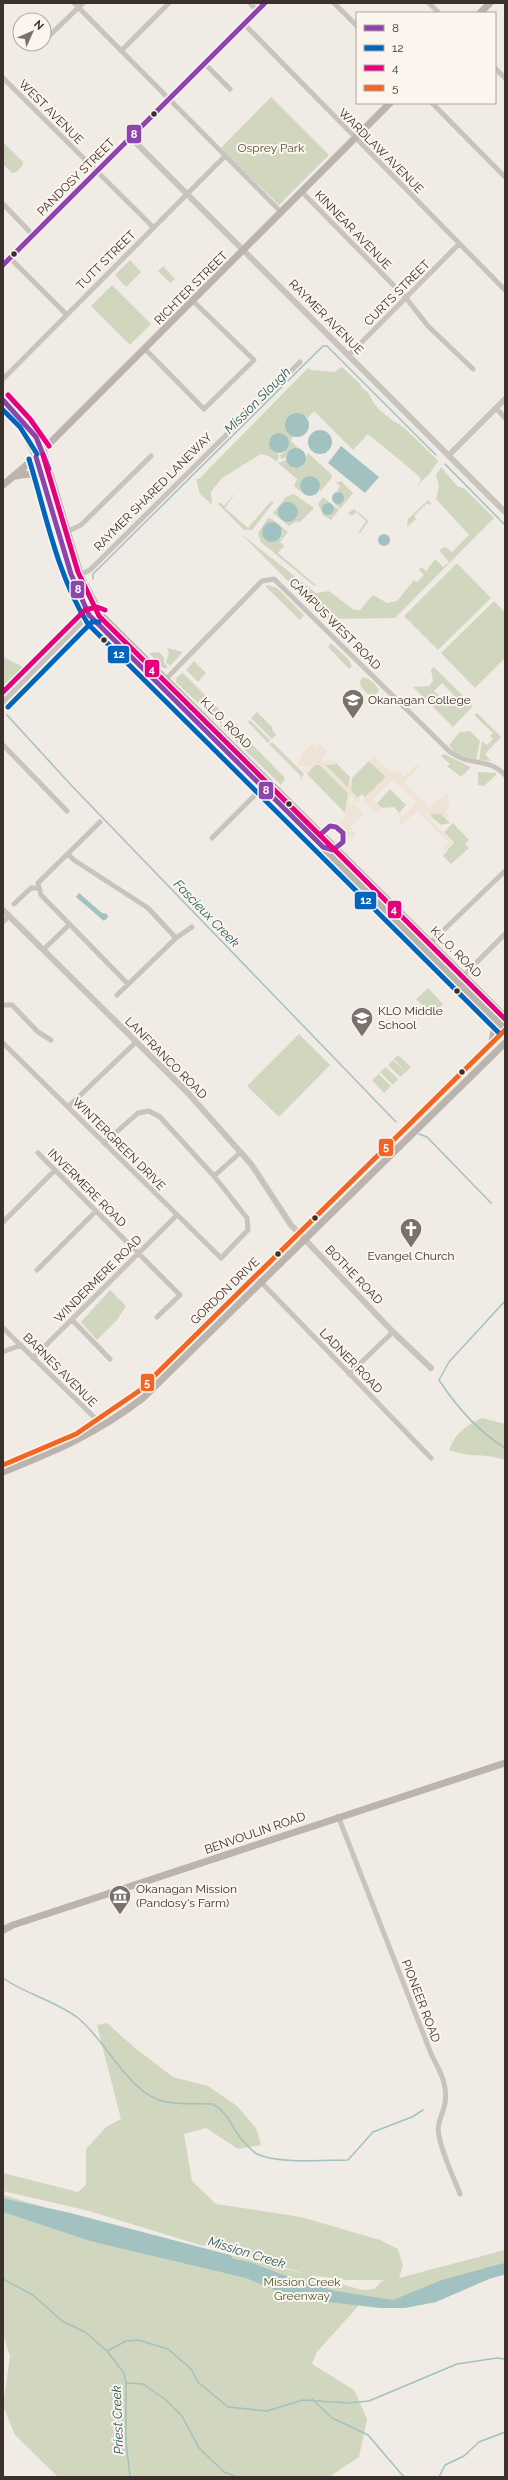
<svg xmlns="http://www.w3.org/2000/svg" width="508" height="2480" viewBox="0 0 508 2480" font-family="Raleway,sans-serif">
<rect width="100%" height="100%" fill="#f0ebe5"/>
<path fill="#d1d6bf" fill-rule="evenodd" d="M271 97 329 155 279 205 221 148Z
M3 142 23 162V165L15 173H12L3 164Z
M130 260 141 272 126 287 115 275Z
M163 266 175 279 170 283 158 271Z
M112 285 151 324 130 345 91 306Z
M342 367 360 384 362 388C371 392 370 400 377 407 385 416 395 421 404 428 416 438 427 450 438 461L430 473 416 487 421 480 419 476 368 434 353 450 314 411 308 418 306 416 288 418 285 426 293 436 291 441 298 448 287 453 285 458 281 459 280 455 285 452 278 433 272 436 269 442 279 455 277 462 269 456 261 454 222 478 211 492 212 505 200 494 196 479H199L308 368 311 370 334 372Z
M308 453 332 475 331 479 320 492V486L300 488 302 493 294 486 297 479 278 463 286 460 293 468 302 467Z
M441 467 457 486 465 489 494 518 395 618 326 619 241 534 316 593 329 591 354 610H360L373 595 387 603 397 601 414 580 417 582 424 575 419 570 421 567 426 571 435 559 443 567 449 562 439 550 445 547 452 552 469 535 436 499 439 486 436 475Z
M341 481 353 493 340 509 334 503H340L339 492 337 491 340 486 336 483Z
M236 492 225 508 248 528 271 501 274 502 252 530H244L218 504 220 502 224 506Z
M294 494 314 508 299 523 297 521 289 526 273 513 286 497ZM284 503C295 501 301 509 296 519Z
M323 497 339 510 331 520 323 515 318 504Z
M428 500 431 503 430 505 427 503 414 516 416 519 407 527 408 519Z
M354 509 369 521 360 533H358L366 521 356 512 352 516 348 513Z
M268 518 272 519 288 532 280 542 284 546 278 553 317 586 313 585 261 542 258 533ZM272 522 275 523 283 532 281 539 262 531 265 525Z
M457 563 491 598 438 650 404 616Z
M267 585 277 588 304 615 300 620 265 586Z
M494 601 505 612V658L475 688 441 653Z
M331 643 348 659 352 666 349 669 328 647Z
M167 648 183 652 170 666 166 662 169 653Z
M159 652 164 657V662L168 668H163L149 653Z
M3 657 25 668 3 691Z
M194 661 206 673 198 682 186 670Z
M434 667 473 706 453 727 413 687 429 686 433 681 431 670ZM442 683 454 695 446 703 434 691Z
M183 673 209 699 201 706 176 682 177 677Z
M363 677C371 679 376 684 379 691L374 696C367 695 360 688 360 681Z
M214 704 223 713 215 721 206 712Z
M257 712 273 728 272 730 276 735 272 739 251 718Z
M477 713 501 737 485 754 491 761 479 760 482 741 487 745 493 739 490 736 493 733 474 715Z
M220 720 229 730 236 724 240 728V732L285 778 281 785 217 723Z
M250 720 270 740 268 743 248 722Z
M470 731 480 741 476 760 455 753 449 745 460 732Z
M272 742 304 774 300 780 301 776 269 744Z
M444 754 471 767 461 777 447 766 450 764 441 756Z
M369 761 386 777 365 797 362 794 358 798 351 791 352 778Z
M337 764 350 777 348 788 325 765Z
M315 765H320L348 793 345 813 307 774Z
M478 772 496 773V775L484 786 478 785Z
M390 789 406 805 399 813 394 807 382 808 377 803Z
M433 814H441L450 823 441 825 430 816Z
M453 823 469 840 465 844 469 848 451 864 443 856 454 842 444 832Z
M428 988 443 1004 432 1015 416 999Z
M299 1034 330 1065 279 1117 247 1086Z
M398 1055 411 1067 406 1072 394 1059Z
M393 1060 406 1072 400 1077 388 1065Z
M386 1067 398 1079 393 1085 380 1072Z
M379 1074 391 1086 384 1093 372 1080Z
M110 1290 126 1306 117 1320 97 1340 81 1322Z
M482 1418 505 1424V1460C486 1453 470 1458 449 1450 455 1433 467 1425 482 1418Z
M107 2023 135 2048 173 2077 208 2086 237 2106 256 2128 261 2145 238 2149 206 2128 184 2134 192 2181 216 2204 301 2217 380 2240 398 2249 403 2266 399 2278 505 2250V2275L368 2306 360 2304 317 2352 312 2364 354 2390 367 2419 359 2457 329 2477H58L15 2435 3 2406 10 2356 3 2335V2195L169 2244 230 2255 306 2274 229 2250 200 2245 89 2211 3 2191V2173L78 2192 86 2185V2149L106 2127 121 2119 97 2025ZM309 2275 347 2280H387L382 2281 374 2289 362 2290Z"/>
<path fill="#eee3d5" d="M319 743 328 752 321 760 335 761 337 764 325 765 348 788 350 777 352 778 351 791 360 800 357 803 350 796 349 807 353 803 364 814 350 827 356 835 352 839 338 825 347 815 345 813 348 793 320 765H315L307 774 305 772 311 766H299L297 764 301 758 300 756 312 744 315 747Z
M374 756 390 773 392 771 394 774 397 771 404 777 417 764 419 766 404 782 429 808 445 793 448 794 449 805 446 812 449 815 445 818 441 814H433L430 816 419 807 453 842 445 850 443 847 448 842 417 810 402 825 399 822 401 820 397 814 399 812 403 816 417 803 393 779 373 799 382 809 376 814 363 800 386 777 369 761Z"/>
<path fill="#a1c2c1" d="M285 425a12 12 0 1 1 24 0a12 12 0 1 1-24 0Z
M308 442a12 12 0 1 1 24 0a12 12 0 1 1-24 0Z
M269 443a10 10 0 1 1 20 0a10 10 0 1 1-20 0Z
M341 446 379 477 365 493 328 463Z
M286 458a10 10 0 1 1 20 0a10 10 0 1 1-20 0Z
M300 486a10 10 0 1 1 20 0a10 10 0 1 1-20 0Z
M332 498a6 6 0 1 1 12 0a6 6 0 1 1-12 0Z
M278 512a10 10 0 1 1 20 0a10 10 0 1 1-20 0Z
M322 509a6 6 0 1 1 12 0a6 6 0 1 1-12 0Z
M262 532a10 10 0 1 1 20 0a10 10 0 1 1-20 0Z
M378 540a6 6 0 1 1 12 0a6 6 0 1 1-12 0Z
M79 893 102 913 107 914 108 917 104 921 76 897Z
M3 2200 64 2219 112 2229 162 2245 250 2262 296 2280 336 2291 393 2300 442 2280 500 2264 505 2263V2274L489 2279 436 2302 405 2308H380L294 2298 246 2278 90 2241 3 2212Z"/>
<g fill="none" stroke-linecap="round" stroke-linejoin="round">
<path stroke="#a1c2c1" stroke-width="1.5" d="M445 464 505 525
M93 579V574L97 570 323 346H327L436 455
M35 656 69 622
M3 688 18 673
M7 715 71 785 396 1122
M419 1134 427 1137 491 1203
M505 1301 449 1362 439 1380C456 1406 479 1432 505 1448
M3 1978C25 1994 54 2000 78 2018 108 2042 129 2096 167 2102 181 2105 198 2103 213 2104 230 2114 231 2128 243 2141 247 2145 252 2151 257 2154 278 2164 324 2160 348 2160L373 2132 412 2117 423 2110
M3 2279 33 2295 62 2321 85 2332 107 2351 124 2373 126 2383V2442L130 2477
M107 2351 126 2341 138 2340 168 2349 191 2369 198 2382 228 2407 267 2411 303 2400 348 2403 369 2401 457 2364 497 2358 505 2359
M127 2383 143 2384 166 2400 182 2416 199 2448 224 2472 237 2477
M312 2399 332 2418 368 2435 404 2477
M439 2477 445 2465 464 2456 479 2442 505 2432"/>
<path stroke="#a1c2c1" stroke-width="9" d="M3 2203 72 2218 228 2259"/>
<path stroke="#c9c3be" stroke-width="5" d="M74 3 281 212
M250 3 257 11
M334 3 357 26
M429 3 439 13
M244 24 505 290
M44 41 83 3
M39 45 41 44
M121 51 169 3
M205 64 230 89
M495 68 505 78
M3 78 153 227
M432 103 505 177
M302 192 406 298 428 326 473 369
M3 204 33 235
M10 258 66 314
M145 349 204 409 254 360 193 301
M349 355 459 244
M3 379 225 156
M496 408 505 418
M60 535 81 525 151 456
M80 575 90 570 300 362
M159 686 262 581 274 579 450 752C472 767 487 757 505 775
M3 702 89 615H101
M3 745 67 811
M100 822 38 883 41 895 128 984
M212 838 269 781
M68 854 74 860 148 908 176 938
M14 904 31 888H38
M3 922 9 916
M425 948 505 871
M43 950 69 925
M458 981 505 934
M117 995 176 938 192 927
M3 1005H12L38 1032 51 1040
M3 1043 221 1258 248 1230 247 1218 214 1176 160 1117 149 1111 138 1113 104 1143
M68 1107 136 1042
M38 1153 180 1295 157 1317
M214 1176 241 1152
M3 1222 55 1170
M37 1270 96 1211
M260 1281 431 1458
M72 1320 110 1359
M3 1328 98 1421
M3 1352 21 1345
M33 1358 177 1215
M349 1374 393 1332
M338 1816 432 2056C440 2071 448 2085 445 2103 443 2115 436 2123 439 2136 443 2156 453 2176 460 2194"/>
<path stroke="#c9c3be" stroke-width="6" d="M131 138 505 512
M3 265 265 3
M3 400 25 423 43 450
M3 409 20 427 36 457
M449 455 505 399
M3 910 187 1092 251 1164 291 1225 393 1332 431 1368"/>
<path stroke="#bab3ae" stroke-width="7" d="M480 13 490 3
M43 450 81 577 101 615 505 1017
M36 457 71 574 80 597 93 620 505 1029
M16 476C28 473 37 473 44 483
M3 485 36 457 390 103
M492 1041 495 1027 492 1017
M3 1465 76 1434 139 1391 505 1030
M3 1472C57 1450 96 1434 143 1398L505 1043
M3 1930 13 1925 505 1763"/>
<g stroke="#fbf5ee" stroke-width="8">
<path id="bus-1" d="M3 265 265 3
M3 400 36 437 49 469
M36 457 71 574 89 615 323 847 333 850 343 842V833L336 827 330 826 322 833"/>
</g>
<g stroke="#fbf5ee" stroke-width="8">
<path id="bus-2" d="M3 410 20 427 37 454
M29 459C46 514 57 575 88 624L500 1034
M8 707 92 622H99"/>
</g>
<g stroke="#fbf5ee" stroke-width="8">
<path id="bus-3" d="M8 395 30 419 49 446
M43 455 78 572 99 616 505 1019
M3 692 85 610 97 607 105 610"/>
</g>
<g stroke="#fbf5ee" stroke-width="8">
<path id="bus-4" d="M3 1465 76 1434 139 1391 505 1030"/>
</g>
<use href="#bus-1" stroke="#8e44ad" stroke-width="5"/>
<use href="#bus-2" stroke="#0065bd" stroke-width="5"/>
<use href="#bus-3" stroke="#e5007d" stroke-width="5"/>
<use href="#bus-4" stroke="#f26522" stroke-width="5"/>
</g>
<defs>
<g id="university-pin" transform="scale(1.15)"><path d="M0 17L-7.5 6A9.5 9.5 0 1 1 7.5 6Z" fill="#7a716c" stroke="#fbf5ee"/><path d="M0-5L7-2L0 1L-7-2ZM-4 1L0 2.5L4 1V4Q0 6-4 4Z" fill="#fff"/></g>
<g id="school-pin" transform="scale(1.15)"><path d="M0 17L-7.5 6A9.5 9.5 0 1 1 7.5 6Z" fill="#7a716c" stroke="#fbf5ee"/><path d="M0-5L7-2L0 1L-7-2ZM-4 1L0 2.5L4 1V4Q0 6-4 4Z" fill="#fff"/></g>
<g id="church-pin" transform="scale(1.15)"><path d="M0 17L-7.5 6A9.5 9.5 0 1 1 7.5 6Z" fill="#7a716c" stroke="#fbf5ee"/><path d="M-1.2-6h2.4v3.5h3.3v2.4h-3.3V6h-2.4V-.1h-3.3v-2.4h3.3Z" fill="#fff"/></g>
<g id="museum-pin" transform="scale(1.15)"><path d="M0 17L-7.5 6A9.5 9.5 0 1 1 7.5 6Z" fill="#7a716c" stroke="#fbf5ee"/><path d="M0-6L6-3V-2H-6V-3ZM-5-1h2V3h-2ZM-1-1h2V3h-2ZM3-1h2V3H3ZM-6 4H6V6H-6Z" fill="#fff"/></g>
</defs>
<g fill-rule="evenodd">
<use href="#university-pin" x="353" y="700"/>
<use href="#school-pin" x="362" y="1018"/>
<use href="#church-pin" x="411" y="1229"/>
<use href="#museum-pin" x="120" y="1896"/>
</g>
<g fill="#3b302b" stroke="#fbf5ee" stroke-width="1.5">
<circle cx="154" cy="114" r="3.5"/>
<circle cx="14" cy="254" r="3.5"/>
<circle cx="104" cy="640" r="3.5"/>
<circle cx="289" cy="804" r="3.5"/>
<circle cx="457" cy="991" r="3.5"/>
<circle cx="462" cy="1072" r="3.5"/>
<circle cx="315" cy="1218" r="3.5"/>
<circle cx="278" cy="1254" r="3.5"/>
</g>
<g text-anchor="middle" stroke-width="4" stroke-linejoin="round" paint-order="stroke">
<g font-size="12" fill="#3b302b" stroke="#fbf5ee">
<text transform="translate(51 112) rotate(45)" y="4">WEST AVENUE</text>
<text transform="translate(381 151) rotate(45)" y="4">WARDLAW AVENUE</text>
<text transform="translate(76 177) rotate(-45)" y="4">PANDOSY STREET</text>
<text transform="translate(353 230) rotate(46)" y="4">KINNEAR AVENUE</text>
<text transform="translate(106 260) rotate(-45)" y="4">TUTT STREET</text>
<text transform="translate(191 288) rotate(-45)" y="4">RICHTER STREET</text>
<text transform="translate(397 293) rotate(-45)" y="4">CURTS STREET</text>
<text transform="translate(326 317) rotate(45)" y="4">RAYMER AVENUE</text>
<text transform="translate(153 492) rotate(-45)" y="4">RAYMER SHARED LANEWAY</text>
<text transform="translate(335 624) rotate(45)" y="4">CAMPUS WEST ROAD</text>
<text transform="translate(226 723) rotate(45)" y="4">K.L.O. ROAD</text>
<text transform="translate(456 952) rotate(45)" y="4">K.L.O. ROAD</text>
<text transform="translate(166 1058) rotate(45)" y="4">LANFRANCO ROAD</text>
<text transform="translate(119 1144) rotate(45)" y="4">WINTERGREEN DRIVE</text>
<text transform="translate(87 1188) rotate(45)" y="4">INVERMERE ROAD</text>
<text transform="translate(354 1275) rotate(46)" y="4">BOTHE ROAD</text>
<text transform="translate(98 1279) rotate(-45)" y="4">WINDERMERE ROAD</text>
<text transform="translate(225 1291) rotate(-44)" y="4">GORDON DRIVE</text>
<text transform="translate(351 1361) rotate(46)" y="4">LADNER ROAD</text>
<text transform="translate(60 1370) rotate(45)" y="4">BARNES AVENUE</text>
<text transform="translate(255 1833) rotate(-19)" y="4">BENVOULIN ROAD</text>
<text transform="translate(421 2001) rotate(69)" y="4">PIONEER ROAD</text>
</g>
<g font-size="12" fill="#4a5a2e" stroke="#fbf5ee">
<text x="271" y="152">Osprey Park</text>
<text x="302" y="2286">Mission Creek<tspan x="302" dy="14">Greenway</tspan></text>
</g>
<g font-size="12" fill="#3b302b" stroke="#fbf5ee" text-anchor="start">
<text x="368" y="704">Okanagan College</text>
<text x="378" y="1015">KLO Middle<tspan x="378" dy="14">School</tspan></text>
<text x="411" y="1260" text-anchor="middle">Evangel Church</text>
<text x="136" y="1893">Okanagan Mission<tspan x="136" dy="14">(Pandosy's Farm)</tspan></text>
</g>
<g font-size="13" font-style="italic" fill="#1f5a5e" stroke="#fbf5ee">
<text transform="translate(257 400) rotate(-45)" y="5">Mission Slough</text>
<text transform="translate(207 913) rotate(46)" y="5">Fascieux Creek</text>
<text transform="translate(247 2252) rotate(17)" y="5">Mission Creek</text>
<text transform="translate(117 2420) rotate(-92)" y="5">Priest Creek</text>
</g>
</g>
<g stroke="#fbf5ee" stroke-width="1.5">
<rect x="126" y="124" width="16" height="20" rx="4" fill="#8e44ad"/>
<rect x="70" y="580" width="15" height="19" rx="4" fill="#8e44ad"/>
<rect x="107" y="645" width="23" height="19" rx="4" fill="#0065bd"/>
<rect x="144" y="659" width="16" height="19" rx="4" fill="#e5007d"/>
<rect x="258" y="781" width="16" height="19" rx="4" fill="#8e44ad"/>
<rect x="354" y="891" width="23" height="19" rx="4" fill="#0065bd"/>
<rect x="387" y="900" width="15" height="19" rx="4" fill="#e5007d"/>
<rect x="378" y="1138" width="16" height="19" rx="4" fill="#f26522"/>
<rect x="140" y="1373" width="15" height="19" rx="4" fill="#f26522"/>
</g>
<g font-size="11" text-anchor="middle" font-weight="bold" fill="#fff">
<text x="134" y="138">8</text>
<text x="78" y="593">8</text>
<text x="119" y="658">12</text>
<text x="152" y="673">4</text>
<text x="266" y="794">8</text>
<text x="366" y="904">12</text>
<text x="394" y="913">4</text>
<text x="386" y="1151">5</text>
<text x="147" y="1387">5</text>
</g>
<rect width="508" height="2480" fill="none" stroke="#3b302b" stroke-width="8"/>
<rect x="356" y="12" width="140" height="92" fill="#fbf5ee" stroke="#aea6a0"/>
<rect x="364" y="25" width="20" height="6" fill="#8e44ad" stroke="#aea6a0"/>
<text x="392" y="32" font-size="12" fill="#3b302b">8</text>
<rect x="364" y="45" width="20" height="6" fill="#0065bd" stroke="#aea6a0"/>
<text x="392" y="52" font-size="12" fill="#3b302b">12</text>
<rect x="364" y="65" width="20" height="6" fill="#e5007d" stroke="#aea6a0"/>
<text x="392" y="72" font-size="12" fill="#3b302b">4</text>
<rect x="364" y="85" width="20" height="6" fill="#f26522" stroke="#aea6a0"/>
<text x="392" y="92" font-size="12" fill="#3b302b">5</text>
<g transform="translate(32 32) rotate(45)"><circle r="19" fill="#fbf5ee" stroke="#aea6a0"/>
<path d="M0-3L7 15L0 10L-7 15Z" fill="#7a716c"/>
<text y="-6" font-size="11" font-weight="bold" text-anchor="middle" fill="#3b302b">N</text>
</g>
</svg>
